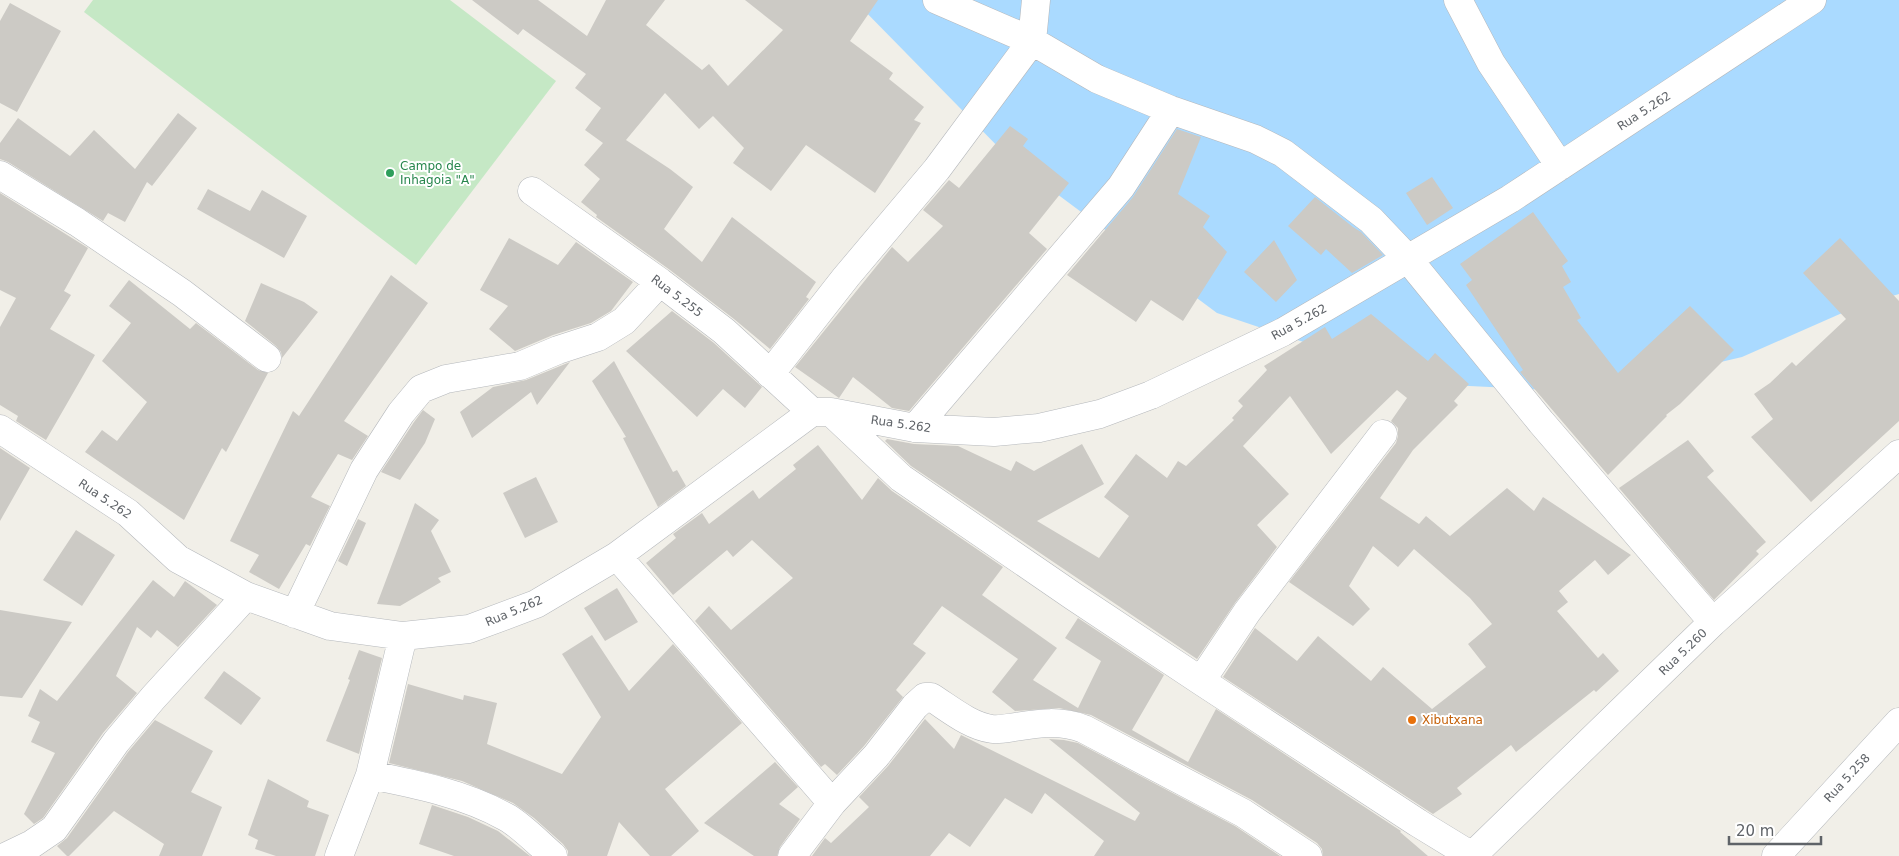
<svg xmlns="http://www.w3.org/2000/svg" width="1899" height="856" viewBox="0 0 1899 856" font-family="'DejaVu Sans',sans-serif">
<rect width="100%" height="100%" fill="#f1efe8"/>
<path fill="#c5e8c5" d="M93 0H450L556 81 416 265 84 12Z"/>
<path fill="#aadaff" d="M854 0H1899V294L1858 306 1742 357 1593 392 1428 384 1217 313 1010 159Z"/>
<path fill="#cccac5" d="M472 0H538L587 36 606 0H665L646 25 702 70 709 64 728 86 783 30 745 0H878L850 41 893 73 889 79 924 107 914 120 921 123 875 193 806 145 771 191 733 163 744 148 713 116 699 129 665 93 626 140 670 169 693 187 664 229 702 262 732 217 816 282 806 297 809 299 770 349 734 319 670 270 596 217 597 215 581 202 600 179 584 165 603 143 585 130 601 108 575 88 586 74 523 29 518 35Z
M10 3 61 31 17 112 0 103V21Z
M178 113 197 128 152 186 147 182 125 222 108 213 103 221 8 162 0 159V143L18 118 70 156 94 130 135 169Z
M1010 126 1028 139 1023 146 1069 183 1029 233 1047 249 909 411 892 408 853 377 839 398 795 367 892 247 908 262 943 226 923 210 949 180 959 188Z
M1177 129 1201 137 1178 194 1210 216 1203 227 1227 252 1183 321 1151 300 1136 322 1067 275 1133 197Z
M1432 177 1453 208 1427 225 1406 193Z
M208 189 250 211 262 190 307 216 284 258 197 209Z
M0 193 88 248 64 291 71 295 50 329 95 355 46 440 16 421 18 416 0 405V327L16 298 0 290Z
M1315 197 1353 227 1361 232 1383 255 1352 273 1326 249 1321 255 1288 226Z
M1533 212 1568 261 1562 266 1571 282 1563 287 1581 318 1577 320 1618 373 1690 306 1734 350 1680 404 1666 415 1667 416 1608 475 1520 372 1523 370 1466 285 1472 280 1460 264Z
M509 238 558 265 576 242 633 282 611 311 591 323 553 335 515 351 489 329 508 306 480 290Z
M1840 238 1899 301V421L1811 502 1751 437 1773 419 1754 394 1770 383 1792 362 1796 366 1846 319 1803 273Z
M1274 240 1297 280 1276 302 1244 272Z
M391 275 428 303 344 421 368 436 352 460 338 454 311 497 330 506 310 546 306 544 279 589 249 572 259 555 230 541 293 411 299 416Z
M129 280 190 329 196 323 258 370 268 373 226 452 222 448 184 520 85 452 102 430 117 441 147 402 102 361 131 323 109 306Z
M261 283 304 302 318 312 282 358 281 352 276 346 245 321Z
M672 311 714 343 762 387 745 408 723 389 697 417 626 351Z
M1371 314 1428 361 1435 353 1469 384 1454 401 1458 405 1413 450 1380 498 1419 524 1426 516 1450 536 1507 488 1534 511 1543 497 1631 555 1608 575 1595 560 1559 591 1568 602 1557 611 1598 658 1603 653 1619 671 1596 692 1594 690 1516 752 1511 745 1457 788 1462 794 1433 814 1223 677 1255 628 1297 661 1318 636 1371 681 1383 667 1432 709 1486 667 1468 644 1492 624 1470 598 1414 549 1398 567 1373 546 1349 586 1370 609 1353 626 1289 582 1396 443 1398 436V428L1391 421 1407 398 1397 390 1331 454 1290 396 1243 446 1289 494 1257 525 1277 547 1235 603 1197 659 911 466 885 441 887 439 914 444 958 446 1011 471 1016 461 1034 471 1082 444 1104 484 1037 521 1099 558 1129 516 1104 497 1136 454 1167 478 1178 461 1186 466 1234 420 1232 418 1243 406 1238 401 1267 370 1264 366 1325 327 1332 339Z
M614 361 673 472 677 470 686 486 658 507 623 438 626 437 592 381Z
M570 362 537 405 531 392 472 438 460 412 493 387 526 380Z
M423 410 435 419 425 443 400 480 381 472 414 422Z
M1688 440 1714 471 1707 477 1766 542 1756 551 1759 554 1714 600 1619 488Z
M818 445 862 500 878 478 892 491 1003 567 982 595 1057 648 1033 680 1078 708 1101 661 1065 638 1078 618 1164 675 1132 730 1188 762 1216 709 1401 831 1400 832 1428 856H1323L1322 849 1317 843 1252 800 1091 715 1059 708 1015 711 992 692 1018 659 942 606 913 644 926 653 896 690 903 697 864 746 837 775 825 764 821 767 695 621 709 606 731 630 793 578 752 540 733 557 727 550 673 595 646 563 676 538 673 534 702 513 709 524 753 490 759 499 796 469 793 465Z
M0 448 30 468 0 521Z
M536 477 558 522 525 538 503 493Z
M415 503 439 520 431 531 451 572 438 578 441 582 400 606 377 604Z
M358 519 366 523 347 566 338 561Z
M76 530 115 555 82 606 43 580Z
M153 580 174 597 185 581 217 605 178 647 157 630 151 638 137 627 116 676 137 693 103 733 43 818 34 824 24 814 55 753 31 742 40 722 28 716 40 689 57 701Z
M617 588 638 622 605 641 584 608Z
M0 610 72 622 22 698 0 696Z
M592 635 629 691 673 644 742 723 665 789 699 831 671 856H650L619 822 607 856H568V851L563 844 534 818 513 803 462 781 389 763 408 684 463 700 464 695 497 703 487 744 562 774 601 717 562 654Z
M359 650 382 658 359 754 326 741 350 680 348 679Z
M224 671 261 698 241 725 204 698Z
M925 719 954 749 961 735 1135 821 1140 813 1049 739 1064 740 1078 743 1235 826 1280 856H1094L1104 841 1045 793 1032 814 1005 798 970 847 949 833 930 856H812L825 838 831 843 869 807 859 797 888 766Z
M155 720 213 751 191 792 222 807 202 856H159L164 844 114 811 69 856H67L57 846 67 838 128 752Z
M775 762 798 787 779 804 800 819 780 847 777 856H754L704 823Z
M268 779 309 801 307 807 329 815 315 856H276L255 849 258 840 248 835Z
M432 805 468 817 498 831 530 856H454L419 844Z"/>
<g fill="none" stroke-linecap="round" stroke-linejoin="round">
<g stroke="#b5b8bc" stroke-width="29">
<path id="minor" d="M937 0 1032 41 1097 79 1171 110 1255 139 1283 153 1371 220 1408 259 1541 422 1713 622
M1458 0 1491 63 1560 166
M0 175 77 222 182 293 267 358
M532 191 660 282 724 331 812 412
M770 374 846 277 937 169 1032 41 1036 0
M831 412 901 478 1073 596 1201 681 1418 823 1472 856
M915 428 1121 187 1171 110
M0 429 128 513 178 559 246 596 330 626 403 636 469 629 536 604 617 556 812 412H831L915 428 994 432 1039 428 1100 414 1151 395 1283 332 1510 199 1812 0
M617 556 832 803
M295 614 364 470 401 413 421 389 446 379 520 366 558 350 598 337 624 321 660 282
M1201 681 1247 612 1383 434
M370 775C416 784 465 794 506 817 521 825 540 845 553 856
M7 856 32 844 54 829 116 742 153 698 246 596
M339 856 370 775 403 636
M792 856 832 803 876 756 915 706 925 697H931C950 709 970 726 992 729 999 730 1008 728 1015 727 1040 723 1060 720 1084 729L1243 813 1308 856
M1472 856 1713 622 1899 454
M1776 856 1899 722"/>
</g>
<use href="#minor" stroke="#fff" stroke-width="28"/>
</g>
<circle fill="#2e9e5b" stroke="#fff" stroke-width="2" cx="390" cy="173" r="5"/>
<circle fill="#e8710a" stroke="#fff" stroke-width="2" cx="1412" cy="720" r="5"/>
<g text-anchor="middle" stroke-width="4" stroke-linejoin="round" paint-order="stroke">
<g font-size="12" fill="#5f6368" stroke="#fff">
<text transform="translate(1644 111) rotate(-33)" y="4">Rua 5.262</text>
<text transform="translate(677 296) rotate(37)" y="4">Rua 5.255</text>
<text transform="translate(1299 322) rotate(-29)" y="4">Rua 5.262</text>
<text transform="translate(901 424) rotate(8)" y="4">Rua 5.262</text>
<text transform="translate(105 499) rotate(34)" y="4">Rua 5.262</text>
<text transform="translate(514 611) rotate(-23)" y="4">Rua 5.262</text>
<text transform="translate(1683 652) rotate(-44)" y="4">Rua 5.260</text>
<text transform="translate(1847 778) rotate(-47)" y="4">Rua 5.258</text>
</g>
<g font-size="12" fill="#27864d" stroke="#fff" text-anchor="start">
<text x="400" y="170">Campo de<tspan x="400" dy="14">Inhagoia "A"</tspan></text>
</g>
<g font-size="12" fill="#c56008" stroke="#fff" text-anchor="start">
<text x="1422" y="724">Xibutxana</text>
</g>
</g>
<path d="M1729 836v8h92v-8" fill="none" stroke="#5f6368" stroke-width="2.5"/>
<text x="1736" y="836" font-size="15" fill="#5f6368" stroke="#ffffff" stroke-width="4" paint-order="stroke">20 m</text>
</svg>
